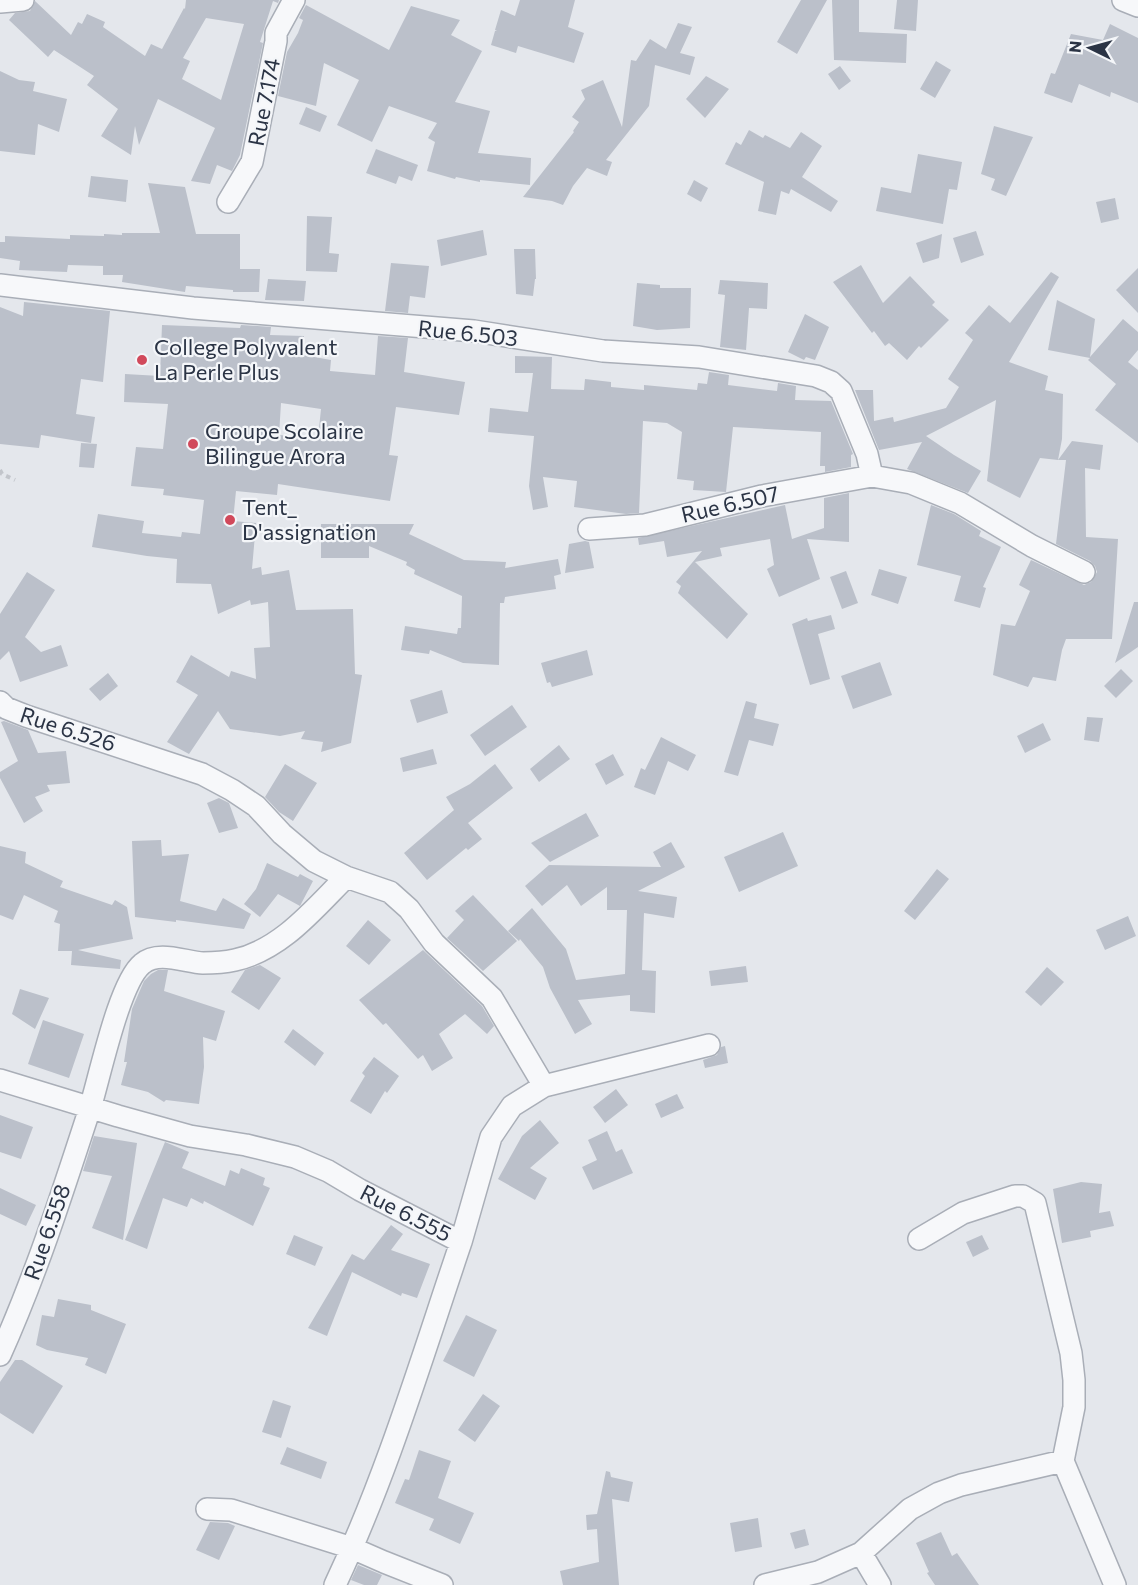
<svg xmlns="http://www.w3.org/2000/svg" width="1138" height="1585" viewBox="0 0 1138 1585" font-family="Commissioner,sans-serif">
<rect width="100%" height="100%" fill="#e4e7ec"/>
<path fill="#bbc0ca" fill-rule="evenodd" d="M186 0H279L278 3 273 1 260 42 263 43 240 155 232 171 217 165 210 184 191 181 215 128 158 99 139 145 135 126 131 155 101 136 118 109 87 85 94 76 54 50 48 57 9 20 15 13 30 11 35 1 71 35 78 22 82 24 87 14 105 22 103 27 145 56 151 44 162 49 184 8 185 9ZM206 18 244 24 221 100 182 79 190 61 183 58Z
M520 0H575L568 27 584 33 574 63 518 46 516 53 491 45 495 31H497L495 30 501 10 515 16Z
M801 0H827L797 54 777 42Z
M832 0H859V32L907 34 906 63 834 60Z
M897 0H918L916 31 894 29Z
M306 5 389 50 411 6 460 20 451 35 482 51 455 102 490 111 478 153 531 158 530 185 480 180V182L456 177 455 179 427 171 435 142 428 138 437 123 389 106 372 142 337 125 359 80 324 63 316 106 278 96 287 52 298 33 303 20 299 18Z
M678 23 692 27 680 53 695 57 690 75 655 65 649 106 606 160 612 162 607 176 587 168 573 186 563 205 552 201 523 197 574 132 573 131 579 122 572 117 585 99 581 90 603 80 622 127 631 60 636 61 650 39 666 49Z
M1110 24 1138 38V103L1111 92 1110 97 1079 84 1072 103 1044 93 1051 73 1055 74 1071 34 1103 40Z
M936 61 951 70 935 98 920 89Z
M840 66 851 81 839 90 828 74Z
M0 71 19 80 35 82 33 91 67 99 59 132 38 124 35 155 0 151Z
M706 76 729 89 705 118 686 99Z
M306 107 327 116 320 132 299 124Z
M994 126 1033 137 1006 196 991 190 995 179 981 174Z
M749 130 763 138 765 135 790 148 801 132 822 146 802 177 838 201 831 212 791 189 789 194 781 191 776 215 758 211 764 182 725 164 736 142 741 145Z
M376 149 418 165 412 181 399 176 396 184 366 173Z
M918 154 962 162 957 190 949 189 943 224 876 211 881 187 911 193Z
M91 176 128 180 126 202 88 197Z
M694 180 708 188 701 202 687 194Z
M148 183 185 187 196 234H240V269H260L259 292H233V290L186 286 185 292 122 282 123 275H103V266L68 265 67 272 19 270 20 261 0 258V242H5V236L70 239V235L104 236V234L122 235V233H160Z
M1115 198 1119 219 1101 223 1096 202Z
M307 216 332 217 329 253 339 254 337 272 306 271Z
M483 230 487 255 441 266 437 240Z
M976 231 984 255 961 263 953 238Z
M942 234 939 258 923 263 916 243Z
M514 249H535L536 279H535L533 296 516 294Z
M391 263 429 266 425 298 410 296 408 313 385 311Z
M861 265 883 303 910 276 935 302 932 305 949 320 921 348 919 346 907 360 889 343 885 346 874 331 872 333 833 282Z
M1138 268V313L1116 290Z
M1051 272 1059 277 1009 362 1048 376 1045 390 1063 394 1062 439 1058 460 1040 458 1020 498 987 481 996 400 926 436 954 455 981 471 968 493 907 469 922 442 879 450 855 390H873L874 421 893 417 894 422 946 408 959 387 948 379 973 340 965 333 989 305 1010 323Z
M268 279 306 281 304 301 265 300Z
M720 280 768 283 767 309 749 308 746 350 720 347 725 295 718 294Z
M637 283 660 285V288H691L690 328 657 330 633 326Z
M1057 300 1095 319 1090 357 1123 319 1138 332V350L1128 362 1138 370V443L1095 410 1116 384 1088 360 1090 358 1048 350Z
M24 302 110 311 103 382 81 379 76 414 95 417 91 443 41 435 39 448 0 444V307L23 316Z
M805 314 829 327 815 360 806 357 804 360 788 352Z
M162 325 240 328 241 325 271 327 270 335 304 336 303 355 331 360 330 371 375 375 378 336 408 338 404 372 465 382 459 415 396 407 389 455 398 456 390 501 278 484 277 495 236 491 233 521 256 523 252 569 261 567 262 575 289 570 296 610 353 609 355 674 362 675 351 743 321 752 323 742 301 739 305 731 280 736 230 729 218 711 189 754 167 742 198 695 176 682 191 655 229 677 231 671 256 679 254 648 270 647 268 602 251 605 250 600 218 614 211 584 176 583 177 559 147 556 92 547 98 514 144 521 142 533 181 537 182 532 200 534 204 500 163 495 164 489 131 486 136 447 163 449 168 404 124 402 125 374 160 376ZM281 403 321 409 318 438 279 435Z
M515 356 552 357 551 389 584 390 585 379 611 382V387L644 390V385L697 390 698 383 707 384 709 372 729 375 728 385 777 391 778 383 796 386 795 400 831 401 853 454 851 455V467L825 472V466H820L821 432 733 427 726 492 693 490 694 481 677 479 682 432 667 423 643 421 639 513 626 514 574 507 577 481 543 477 548 507 533 510 529 486 534 436 488 432 490 408 528 412 533 373H515Z
M1072 441 1103 445 1100 470 1085 468 1086 537 1118 539 1112 639H1066L1062 650 1056 681 1033 677 1028 687 993 675 1001 624 1015 626 1030 591 1019 585 1031 560 1084 585 1091 582 1097 572 1095 566 1090 561 1056 544 1066 460H1058Z
M81 443 97 444 94 468 79 467Z
M849 493V542L807 539 820 579 779 597 767 569 774 565 770 539 720 548 722 556 695 562 748 614 727 639 678 593 681 586 676 582 702 551 667 557 664 541 639 545 638 538 785 505 792 539 824 528V498Z
M931 505 954 514 981 531 979 536 1001 547 983 587 986 588 980 608 954 601 961 576 917 565Z
M321 524H414L409 534 464 560 506 562 505 568 558 559 561 574 554 576 556 589 505 597 504 603H500L499 665 463 663 430 650 429 654 401 650 405 626 457 634 458 628H461L462 596 414 574 415 570 406 565 407 562 369 546V558H321Z
M585 541 589 542 594 568 565 573 569 544Z
M879 569 907 577 898 604 871 595Z
M846 571 858 603 842 609 830 577Z
M27 572 55 590 25 637 41 652 61 645 68 666 20 682 9 651 0 660V614Z
M1134 602H1138V647L1115 663Z
M831 615 835 629 818 634 830 679 810 685 792 624 807 618 808 621Z
M587 650 593 675 552 687 550 682 547 683 541 663Z
M880 662 892 695 853 709 841 676Z
M1121 669 1133 681 1116 698 1104 686Z
M108 673 118 686 100 701 89 689Z
M442 690 448 713 417 723 410 700Z
M746 701 757 704 754 718 779 724 773 746 749 740 738 776 724 772Z
M512 705 527 727 485 756 470 735Z
M1087 717 1103 718 1099 742 1084 740Z
M4 721 28 730 38 753 66 751 70 783 47 785 50 791 35 797 43 811 24 823 0 778V772L18 761 1 722Z
M1043 723 1051 740 1025 753 1017 736Z
M661 737 696 755 688 771 668 761 655 795 634 787 641 768 645 770Z
M559 745 570 759 539 782 530 769Z
M433 749 437 764 403 772 400 758Z
M613 754 624 775 606 785 595 764Z
M285 764 317 783 293 821 279 812 265 797Z
M495 764 513 788 468 823 482 839 468 850 466 848 427 880 404 853 454 810 446 797 470 784Z
M219 798 229 803 238 828 219 833 207 803Z
M586 813 599 836 550 862 531 843Z
M783 832 798 866 739 892 724 857Z
M161 840 162 856 189 854 180 901 216 911 223 898 251 914 244 929 176 920V922L135 917 132 841Z
M671 842 685 867 638 891 677 897 674 918 644 913 642 970 656 971 655 1013 630 1011V995L578 1000 592 1024 575 1034 550 988 543 967 520 939 519 941 508 931 532 908 566 949 576 980 625 974 627 910H607V887L581 906 567 885 542 906 525 886 549 865 661 867 653 852Z
M0 846 26 852 25 863 63 881 60 887 112 905 115 900 127 907 133 939 78 950 121 960 120 969 71 965 72 951H58L60 924 54 922 58 911 24 895 13 920 0 915Z
M267 863 298 877 300 874 313 881 300 906 278 894 260 917 244 904 256 889Z
M937 869 949 879 915 920 904 911Z
M473 895 517 941 483 971 447 938 464 920 455 911Z
M1128 916 1136 936 1105 950 1096 930Z
M368 920 391 940 369 965 346 946Z
M423 950 482 1006 494 1026 487 1034 465 1014 439 1034 453 1058 432 1071 423 1055 418 1059 386 1023 383 1025 359 1000Z
M260 965 281 978 259 1010 231 992 245 970Z
M746 966 748 982 711 986 709 971Z
M1047 967 1064 982 1041 1006 1025 992Z
M158 970H168L164 991 225 1011 216 1041 203 1037 204 1067 199 1104 166 1100 164 1102 148 1092 121 1085 127 1062H124L132 1009 144 981 151 974Z
M20 989 49 998 35 1029 12 1014Z
M43 1020 84 1034 69 1078 28 1064Z
M293 1029 324 1053 315 1066 284 1042Z
M725 1046 728 1063 705 1068 703 1060 717 1055 721 1047Z
M374 1057 399 1076 387 1093 385 1091 371 1114 350 1101 365 1076 362 1073Z
M616 1089 628 1105 605 1123 593 1107Z
M677 1094 684 1108 661 1118 655 1104Z
M0 1115 33 1127 21 1159 0 1152Z
M540 1120 559 1143 530 1168 547 1178 535 1200 498 1179 522 1136Z
M607 1131 616 1152 622 1149 633 1173 593 1190 582 1167 597 1160 588 1140Z
M94 1136 137 1143 123 1240 92 1228 112 1176 83 1171Z
M165 1142 189 1152 182 1168 225 1186 230 1170 239 1174 241 1168 265 1178 263 1185 270 1188 253 1226 204 1201 203 1204 191 1198 187 1207 163 1198 147 1249 125 1240Z
M1081 1182 1102 1184 1099 1213 1110 1211 1114 1226 1090 1231 1091 1237 1062 1243 1053 1189Z
M0 1188 36 1205 26 1226 0 1214Z
M391 1225 403 1234 391 1250 430 1264 417 1298 402 1293 401 1296 352 1272 327 1336 308 1328 352 1254 364 1260Z
M294 1235 323 1247 315 1266 286 1254Z
M982 1235 989 1249 973 1257 966 1242Z
M58 1299 91 1305V1310L126 1324 106 1374 85 1365 88 1358 47 1350 36 1345 42 1315 54 1317Z
M466 1315 497 1330 474 1377 443 1361Z
M15 1360H22L63 1386 33 1434 0 1413V1382Z
M483 1394 500 1406 475 1442 458 1430Z
M273 1400 291 1406 281 1438 262 1432Z
M287 1447 327 1462 321 1479 280 1464Z
M419 1450 451 1461 438 1498 474 1513 460 1544 429 1530 434 1519 395 1503 405 1479 409 1480Z
M606 1471 610 1472 611 1477 633 1482 629 1502 612 1499 619 1585H563L560 1571 599 1562 597 1529 587 1530 586 1515 597 1514Z
M758 1518 762 1547 735 1552 730 1523Z
M210 1522 228 1523 235 1526 219 1560 196 1550Z
M805 1529 809 1545 795 1549 790 1533Z
M941 1532 952 1556 957 1553 979 1585H935L927 1573 929 1572 916 1543Z
M358 1565 382 1575 377 1585H364L351 1580Z"/>
<g fill="none" stroke-linecap="round" stroke-linejoin="round">
<g stroke="#a9aeb7" stroke-width="24">
<path id="minor" d="M1123 0 1138 6
M0 2 23 0
M228 202 252 162 276 41V33L294 0
M0 285 193 308 474 331 603 351 699 357 816 376 831 382 841 391 867 454 872 476
M589 529 645 525 762 496 872 476 911 483 960 503 1032 546 1084 572
M0 702 6 708 26 716 202 774 232 790 256 806 282 834 314 861 346 877 390 892 409 909 434 943 492 998 544 1086
M0 1080 118 1116 190 1136 246 1145 295 1157 328 1171 360 1190 461 1242C422 1357 387 1475 335 1585
M919 1239 963 1213 1015 1196H1023L1035 1203 1071 1353 1074 1380V1407L1063 1461 1115 1585
M461 1242 491 1137 512 1106 544 1086 709 1045
M0 1355C36 1275 63 1191 90 1108 100 1076 119 983 142 964 158 950 185 962 203 963 213 963 226 962 235 960 281 950 314 909 346 877
M207 1509 231 1510 352 1548 384 1562 442 1585
M861 1553 880 1585
M765 1585 818 1572 861 1553 910 1509 939 1493 961 1485 1063 1461"/>
</g>
<path stroke="#c2c5cb" stroke-width="4" stroke-dasharray="4.5 4.5" stroke-linecap="butt" d="M0 470 2 474 15 480"/>
<use href="#minor" stroke="#f7f8fa" stroke-width="21"/>
</g>
<g fill="#d1495b" stroke="#f4f6f9" stroke-width="2">
<circle cx="142" cy="360" r="6"/>
<circle cx="193" cy="444" r="6"/>
<circle cx="230" cy="520" r="6"/>
</g>
<g text-anchor="middle" stroke-width="4.5" stroke-linejoin="round" paint-order="stroke">
<g font-size="22" fill="#2b3445" stroke="#f4f6f9">
<text transform="translate(264 102) rotate(-79)" y="8">Rue 7.174</text>
<text transform="translate(468 333) rotate(6)" y="8">Rue 6.503</text>
<text transform="translate(730 504) rotate(-13)" y="8">Rue 6.507</text>
<text transform="translate(68 729) rotate(18)" y="8">Rue 6.526</text>
<text transform="translate(406 1213) rotate(27)" y="8">Rue 6.555</text>
<text transform="translate(47 1232) rotate(-71)" y="8">Rue 6.558</text>
</g>
<g font-size="22" fill="#2b3445" stroke="#f4f6f9" text-anchor="start">
<text x="154" y="355">College Polyvalent<tspan x="154" dy="25">La Perle Plus</tspan></text>
<text x="205" y="439">Groupe Scolaire<tspan x="205" dy="25">Bilingue Arora</tspan></text>
<text x="242" y="515">Tent_<tspan x="242" dy="25">D'assignation</tspan></text>
</g>
</g>
<g transform="translate(1090 48) rotate(275)" stroke="#f4f6f9" stroke-width="4.5" paint-order="stroke">
<path d="M0-4.5L10 22L0 15L-10 22Z" fill="#2b3445"/>
<text y="-9" font-size="16" font-weight="bold" text-anchor="middle" fill="#2b3445">N</text>
</g>
</svg>
